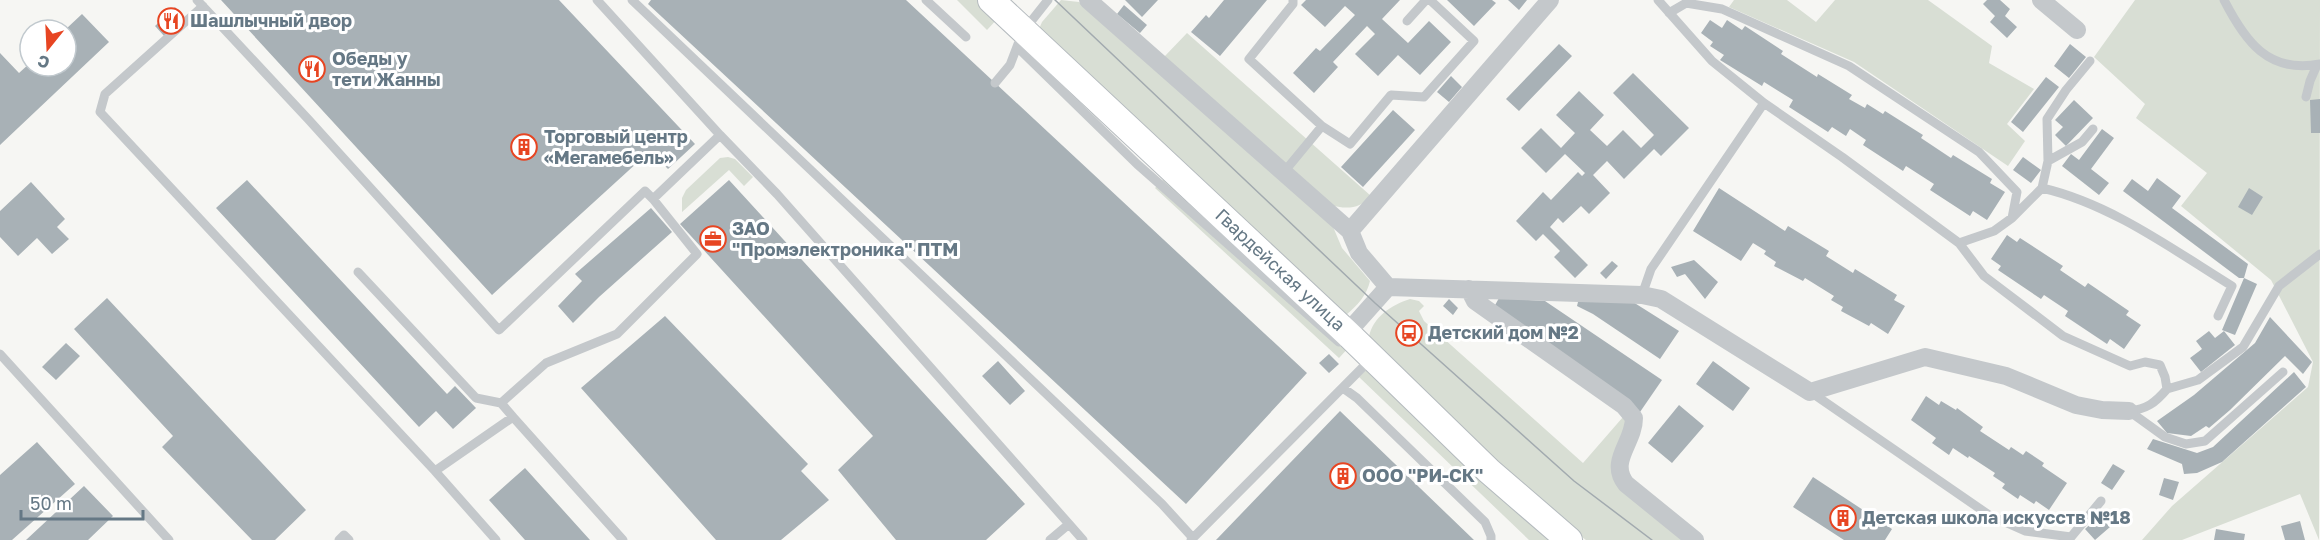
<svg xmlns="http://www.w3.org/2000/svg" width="2320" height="540" viewBox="0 0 2320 540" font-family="'Golos Text',sans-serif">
<rect width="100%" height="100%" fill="#f6f6f3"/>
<path fill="#d8ded4" d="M957 0H980L999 17 987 30Z
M1061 0 1079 2 1153 62 1331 222 1342 248 1370 281C1367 295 1357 306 1346 315L1039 29 1042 22Z
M1734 0H1787L1816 22 1835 0H1928L1992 46 1989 63 2034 89 2007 124 2025 141 2008 166 1854 62 1729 7Z
M2135 0H2320L2319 540 2300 494 2182 540H2142L2172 506 2308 387 2313 362 2271 280 2181 206 2207 173 2136 118 2145 104 2094 57Z
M1187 33 1371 196C1359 210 1346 209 1329 205L1164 57Z
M728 157 735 159 753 177 744 186 729 170 682 212V198L686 190 720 158Z
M1167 176 1351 345 1339 358 1155 188Z
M1410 299 1419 301 1424 306 1419 311 1424 321 1583 463 1623 417 1629 426 1612 464 1687 540H1586L1557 518 1484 455 1369 337C1373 317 1391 305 1410 299Z
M1371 365 1554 540H1529L1359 377Z"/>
<path fill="#a8b1b6" d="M221 0H559L695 144 668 169 650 151 492 295Z
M651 0H906L1307 373 1186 504 648 4Z
M1125 0H1158L1142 17Z
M1224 0H1267L1220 56 1191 32 1206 15 1209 18Z
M1306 0H1400L1382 19 1408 43 1429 21 1451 42 1420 75 1398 55 1378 76 1355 54 1375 34 1367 26 1333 62 1338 67 1314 93 1293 73 1316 48 1320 51 1355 15 1345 6 1325 27 1301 5Z
M1447 0H1492L1496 3 1474 26Z
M1508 0H1527L1519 10Z
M1987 0H2000L2010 9 2005 16 2017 27 2007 38 1990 22 1995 16 1983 4Z
M1124 5 1147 25 1140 33 1117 14Z
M175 7 185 19 165 37 155 26Z
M82 14 109 42 0 145V53L19 73 30 63V66H66V29Z
M1710 20 1722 28 1727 20 1742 30 1745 26 1783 51 1781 54 1817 77 1818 74 1852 95 1849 99 1865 108 1867 104 1883 114 1885 111 1923 135 1921 138 1951 158 1953 155 1992 179 1990 183 2005 192 1987 220 1973 211 1970 216 1930 190 1934 184 1906 166 1903 171 1863 145 1866 140 1850 129 1846 136 1832 127 1828 132 1789 107 1793 100 1764 82 1762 86 1720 60 1724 55 1710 46 1713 42 1701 33Z
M1559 44 1572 56 1519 111 1506 99Z
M2070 44 2086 57 2069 78 2054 66Z
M1633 73 1689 128 1661 156 1654 149 1624 179 1607 161 1593 175 1610 193 1589 214 1581 206 1563 223 1558 218 1550 227 1588 265 1575 278 1554 257 1560 251 1543 234 1536 241 1516 221 1543 192 1551 200 1578 172 1582 176 1585 173 1565 154 1546 173 1521 148 1541 128 1561 148 1575 133 1556 115 1579 91 1604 115 1590 130 1607 146 1623 130 1641 148 1654 135 1613 93Z
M1451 76 1462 87 1449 102 1437 92Z
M2046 77 2059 87 2023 132 2011 122Z
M2320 99V133H2311L2310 100Z
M2074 100 2093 118 2066 146 2055 135 2063 127 2055 120Z
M1393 110 1415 130 1363 187 1341 167Z
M2102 129 2114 138 2091 169 2109 183 2099 195 2062 166 2071 154 2079 160Z
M2023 157 2041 170 2031 183 2013 170Z
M2157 178 2181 196 2172 208 2248 264 2244 278 2257 284 2235 335 2222 330 2244 278H2239L2123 191 2132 179 2148 191Z
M247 180 447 394 455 386 476 408 453 429 436 411 419 427 216 208Z
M729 180 1025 504 986 540H896L838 470 873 436 680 224Z
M31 182 65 219 57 227 69 239 52 254 37 238 18 256 0 237V211Z
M1719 188 1785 231 1788 226 1829 251 1826 256 1853 273 1855 269 1897 295 1894 300 1905 306 1888 334 1871 323 1869 326 1841 311 1843 307 1831 300 1834 296 1805 278 1803 281 1774 266 1776 262 1764 254 1766 251 1753 243 1741 261 1693 231Z
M2249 188 2263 197 2252 215 2238 207Z
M651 208 672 232 599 297 573 323 558 306 582 281 575 274Z
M2007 235 2017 242 2020 238 2063 266 2060 270 2085 287 2088 283 2129 311 2126 315 2141 325 2124 349 2110 339 2107 344 2065 316 2068 311 2044 295 2041 299 1998 270 2001 266 1991 259Z
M1694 260 1718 282 1705 299 1685 274 1677 277 1671 267Z
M1612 261 1618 266 1606 279 1600 273Z
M107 298 306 510 275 540H252L162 447 173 436 74 329Z
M1499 298 1545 301 1662 380 1640 412 1494 307Z
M1449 299 1458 308 1453 315 1443 306Z
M1578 302H1633L1679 331 1660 359 1593 314 1577 306Z
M665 316 808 464 801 471 829 500 781 540H716L581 388Z
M2270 317 2312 362 2303 374 2285 356 2230 410 2209 428 2206 426 2191 436 2167 433 2157 421 2194 395 2255 343Z
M2209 331 2215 338 2224 331 2235 345 2201 372 2190 358 2202 349 2196 341Z
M66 343 80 356 56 380 42 367Z
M1329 354 1339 364 1329 373 1319 363Z
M998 361 1025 391 1010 405 982 376Z
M1713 361 1750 388 1733 411 1696 384Z
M2294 372 2306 387 2222 462 2197 473 2184 474 2182 464 2147 449 2153 439 2197 453 2213 447Z
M1926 396 1939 405 1941 401 1956 410 1957 408 1983 427 1980 431 2009 450 2011 447 2023 455 2026 451 2044 463 2042 466 2067 483 2049 510 2036 501 2034 504 2020 495 2018 499 2002 488 2005 484 1993 476 1995 473 1969 456 1968 458 1953 448 1949 455 1932 443 1936 438 1911 420Z
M1679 405 1704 426 1672 463 1648 443Z
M1340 411 1474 540H1216Z
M37 442 75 484 12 540H0V475Z
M2113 464 2125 471 2112 490 2101 483Z
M525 468 590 540H525L489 500Z
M1813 477 1892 529 1885 540H1844L1793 507Z
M2164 478 2179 482 2173 500 2159 495Z
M84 486 113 516 88 540H26Z
M2099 516 2110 527 2095 540 2085 529Z
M2300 521 2305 540H2285L2281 526Z
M2216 529 2245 534 2244 540H2214Z"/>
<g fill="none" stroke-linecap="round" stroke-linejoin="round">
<g stroke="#b4babe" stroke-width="28">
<path id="secondary" d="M991 0 1347 333 1489 471 1569 540"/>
</g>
<path stroke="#c4c8cb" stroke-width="9" d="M197 0 308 119 499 330 645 191 653 199 720 135 777 194 1069 524 1050 540
M597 0 720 135
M632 0 1162 504 1193 538
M926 0 966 37
M1293 0V4L1249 59 1322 126 1350 144 1391 95 1424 97 1474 41 1430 0
M1658 0 1712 61 1764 103 1842 157 1959 243 1984 276 2063 336 2130 366 2145 362 2160 365 2165 377 2167 389C2155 403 2147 409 2129 411
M2224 0C2245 41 2268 74 2320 64
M203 6 105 94 100 112 435 471 513 417 623 540
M1669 13 1686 3 1722 9 1849 66 1979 152 2017 192 2012 218
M1407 21 1426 0
M1025 29 1048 0
M1017 47 1137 164 1339 342
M995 83 1010 65 1018 44
M2306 97 2310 81 2317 65
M2048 161 2082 142 2093 129
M1284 172 1322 126
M2042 188C2111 204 2172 249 2232 286L2218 316
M1959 243 1994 231 2012 218 2042 188 2048 161 2047 119 2066 90 2090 61
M358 272 476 398 501 403
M1642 295 1651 269 1764 103
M0 354 169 540
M1343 388 1357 398 1485 522 1491 536V540
M2167 389 2198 380 2243 347 2279 286 2320 254
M1812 393 1989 515 2025 531 2071 537 2101 501
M2129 411 2165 437 2186 444 2205 441 2283 372
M513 417 501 403 546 363 617 334 697 254 653 199
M435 471 496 540
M1069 524 1083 540
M339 540 344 535 349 540
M1191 540 1371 359"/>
<path stroke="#c4c8cb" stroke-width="18" d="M1088 0 1350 231
M1550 0 1350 231 1359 253 1388 287 1642 295 1661 299 1810 392 1925 357 2006 376 2076 405 2102 410 2129 411
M2041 0 2077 30
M1469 289 1475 301 1624 406 1634 418C1634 443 1608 461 1626 484L1695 540
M1347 333 1388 287"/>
<use href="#secondary" stroke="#fff" stroke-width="26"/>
<path stroke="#a2aaaf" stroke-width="1.5" d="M1055 0 1375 303 1574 481 1652 540"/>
</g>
<defs>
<g id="restaurant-ring" transform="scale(1.35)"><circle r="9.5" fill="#fff" stroke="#e74522" stroke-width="1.5"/><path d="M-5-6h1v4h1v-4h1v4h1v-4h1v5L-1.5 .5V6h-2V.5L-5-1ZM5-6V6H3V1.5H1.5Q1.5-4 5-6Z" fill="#e74522"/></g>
<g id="building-ring" transform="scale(1.35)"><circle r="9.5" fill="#fff" stroke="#e74522" stroke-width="1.5"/><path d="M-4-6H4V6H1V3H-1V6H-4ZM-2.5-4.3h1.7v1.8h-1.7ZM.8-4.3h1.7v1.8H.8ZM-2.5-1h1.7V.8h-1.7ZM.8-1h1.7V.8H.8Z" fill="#e74522"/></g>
<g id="office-ring" transform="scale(1.35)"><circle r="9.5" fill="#fff" stroke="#e74522" stroke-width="1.5"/><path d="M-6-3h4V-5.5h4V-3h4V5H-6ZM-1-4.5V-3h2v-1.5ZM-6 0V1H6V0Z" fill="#e74522"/></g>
<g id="bus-ring" transform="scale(1.35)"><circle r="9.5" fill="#fff" stroke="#e74522" stroke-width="1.5"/><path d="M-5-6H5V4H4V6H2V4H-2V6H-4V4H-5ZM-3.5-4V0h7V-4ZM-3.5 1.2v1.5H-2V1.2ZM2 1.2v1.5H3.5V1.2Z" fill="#e74522"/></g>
</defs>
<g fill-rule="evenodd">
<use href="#restaurant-ring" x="171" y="21"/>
<use href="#restaurant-ring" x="312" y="69"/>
<use href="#building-ring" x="524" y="147"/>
<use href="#office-ring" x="713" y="239"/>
<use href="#bus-ring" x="1409" y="333"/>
<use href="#building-ring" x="1343" y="476"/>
<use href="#building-ring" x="1843" y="518"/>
</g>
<g text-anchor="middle" stroke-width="6" stroke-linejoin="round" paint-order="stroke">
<g font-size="18" font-weight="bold" fill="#657885" stroke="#fff" text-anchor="start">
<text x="190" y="27">Шашлычный двор</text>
<text x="332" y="65">Обеды у<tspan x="332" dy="21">тети Жанны</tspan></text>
<text x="544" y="143">Торговый центр<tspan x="544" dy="21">«Мегамебель»</tspan></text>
<text x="732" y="235">ЗАО<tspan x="732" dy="21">"Промэлектроника" ПТМ</tspan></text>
<text x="1428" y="339">Детский дом №2</text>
<text x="1362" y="482">ООО "РИ-СК"</text>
<text x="1862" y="524">Детская школа искусств №18</text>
</g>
<g font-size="18" fill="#657885" stroke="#fff">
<text transform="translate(1280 270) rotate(43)" y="6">Гвардейская улица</text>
</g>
</g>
<g transform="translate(48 48) rotate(198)"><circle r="28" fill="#ffffff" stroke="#c1c9ce" stroke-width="1.5"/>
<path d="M0-4.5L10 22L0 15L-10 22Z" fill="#e74522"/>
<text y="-9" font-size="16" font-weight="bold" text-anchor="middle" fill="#657885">С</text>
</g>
<path d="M21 510v9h122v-9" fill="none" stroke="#657885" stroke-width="3"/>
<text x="30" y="510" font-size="18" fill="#657885" stroke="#ffffff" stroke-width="4.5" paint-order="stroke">50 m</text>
</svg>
